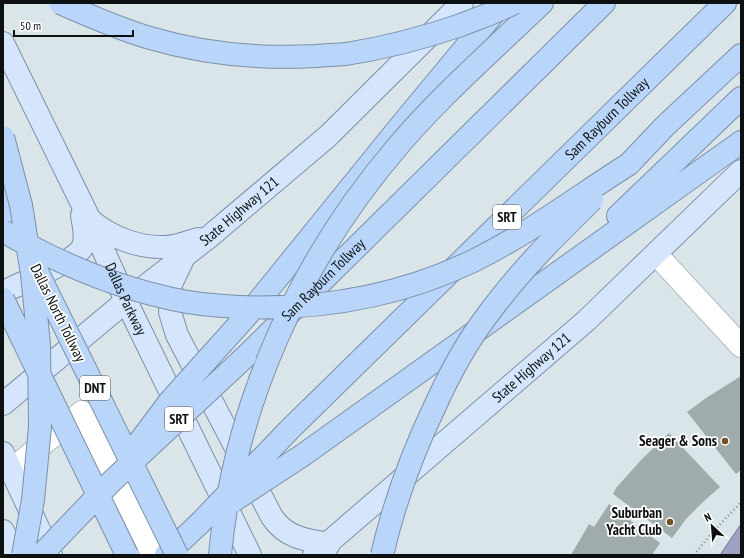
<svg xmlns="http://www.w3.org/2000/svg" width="744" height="558" viewBox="0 0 744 558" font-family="'PT Sans Narrow',sans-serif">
<rect width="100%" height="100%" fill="#dae5ea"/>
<path fill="#a0a0c2" stroke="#74758d" d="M741 524V555H720Z"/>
<path fill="#a0acab" d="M741 376V470L736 474 687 412 706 398Z
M669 433 720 487 703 502 686 519 672 538 613 494 616 488 642 459Z
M609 504 660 543 652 555H571L589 524 594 527Z"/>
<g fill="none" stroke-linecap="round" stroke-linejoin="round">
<g stroke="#b1bbc0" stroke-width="24">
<path id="minor" d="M656 254 741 346
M11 470 82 412 153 555"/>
</g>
<g stroke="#7c90a8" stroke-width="24">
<g id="major">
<path id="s1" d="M3 43 89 218 126 301 250 555"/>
<path d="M89 219C110 237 138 248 165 247 176 247 188 242 198 239"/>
<path d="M183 259 171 284 170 312 177 335 272 517C286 538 306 540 329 544L324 552"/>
<path d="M3 292C19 284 77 261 83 246 87 237 83 224 82 215"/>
<path id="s2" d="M3 404 126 301 209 237 328 136 462 3"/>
<path d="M3 453 51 555"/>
<path d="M3 531 15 555"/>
<path id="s3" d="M314 555 587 320 741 171"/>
</g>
</g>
<g stroke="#7c90a8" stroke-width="24">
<g id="highway">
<path d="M508 35 542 3"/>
<path d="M629 164 665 126 741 55"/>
<path d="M3 189 13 221"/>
<path d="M618 216 741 98"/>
<path d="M249 313 402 124 499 7"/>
<path id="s4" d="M245 357 604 3"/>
<path id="s5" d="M289 430 725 3"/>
<path d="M303 455 741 142"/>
<path d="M166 555 199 524"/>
</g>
</g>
<path stroke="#858d91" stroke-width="2.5" stroke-dasharray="1 3" stroke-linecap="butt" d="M694 555 711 534 741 502"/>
<use href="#minor" stroke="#fff" stroke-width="22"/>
<use href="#major" stroke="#d5e6fc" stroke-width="22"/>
<use href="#highway" stroke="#b9d5fa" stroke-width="22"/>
<g stroke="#7c90a8" stroke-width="24" stroke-linecap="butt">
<path id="highway-bridge" d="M60 3C90 16 119 29 150 38 204 54 261 59 316 56 326 55 336 55 346 54 385 48 423 38 461 25 479 18 497 12 514 3
M3 137 21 205 32 274 39 345 40 427 33 500 23 555
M3 231C56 262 112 286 172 299 194 304 217 306 239 307 320 310 400 296 473 261 528 234 577 197 629 164
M37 271 177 555
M3 299 127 555
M140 441 170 401 249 313
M233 501 303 455
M199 524 289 430
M41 555 112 481 245 357
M220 555C234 405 300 260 398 146 432 106 470 71 508 35
M382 555C394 503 412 454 435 406 449 375 465 345 486 317 517 274 554 237 592 200"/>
</g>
<use href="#highway-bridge" stroke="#b9d5fa" stroke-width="22"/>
</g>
<g fill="#705126" stroke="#fff" stroke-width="1.5">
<circle cx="725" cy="441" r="4"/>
<circle cx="670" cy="522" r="4"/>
</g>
<g text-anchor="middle" stroke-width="3.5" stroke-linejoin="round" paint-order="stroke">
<g fill="#fff" stroke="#555858" stroke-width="1">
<rect x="493" y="205" width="28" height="24" rx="3"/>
<rect x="80" y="376" width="30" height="24" rx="3"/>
<rect x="165" y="407" width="28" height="24" rx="3"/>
</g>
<g font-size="14" font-weight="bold" fill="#0c1011">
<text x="507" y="222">SRT</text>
<text x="95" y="393">DNT</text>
<text x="179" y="424">SRT</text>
</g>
<g font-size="15" fill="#0c1011" stroke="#fff">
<text dy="5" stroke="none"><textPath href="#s5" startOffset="445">Sam Rayburn Tollway</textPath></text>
<text dy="5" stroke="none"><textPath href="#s2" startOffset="305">State Highway 121</textPath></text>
<text dy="5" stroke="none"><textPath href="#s4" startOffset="110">Sam Rayburn Tollway</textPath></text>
<text dy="5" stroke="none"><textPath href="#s1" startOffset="284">Dallas Parkway</textPath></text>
<text transform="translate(58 313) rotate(64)" y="5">Dallas North Tollway</text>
<text dy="5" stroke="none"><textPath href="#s3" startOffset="287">State Highway 121</textPath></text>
</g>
<g font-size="15" font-weight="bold" fill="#0c1011" stroke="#fff" text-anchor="end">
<text x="717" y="446">Seager &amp; Sons</text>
<text x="662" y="518">Suburban<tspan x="662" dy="17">Yacht Club</tspan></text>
</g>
</g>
<rect width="744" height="558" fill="none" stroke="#0c1011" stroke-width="8"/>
<g transform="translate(712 526) rotate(334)" stroke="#ffffff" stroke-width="3" paint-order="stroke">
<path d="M0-3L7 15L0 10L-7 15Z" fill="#0c1011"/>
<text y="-6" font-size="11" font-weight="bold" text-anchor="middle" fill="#0c1011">N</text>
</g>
<path d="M14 30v6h119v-6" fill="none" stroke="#0c1011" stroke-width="2"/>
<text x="20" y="30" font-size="12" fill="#0c1011" stroke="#ffffff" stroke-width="3" paint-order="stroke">50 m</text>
</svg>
